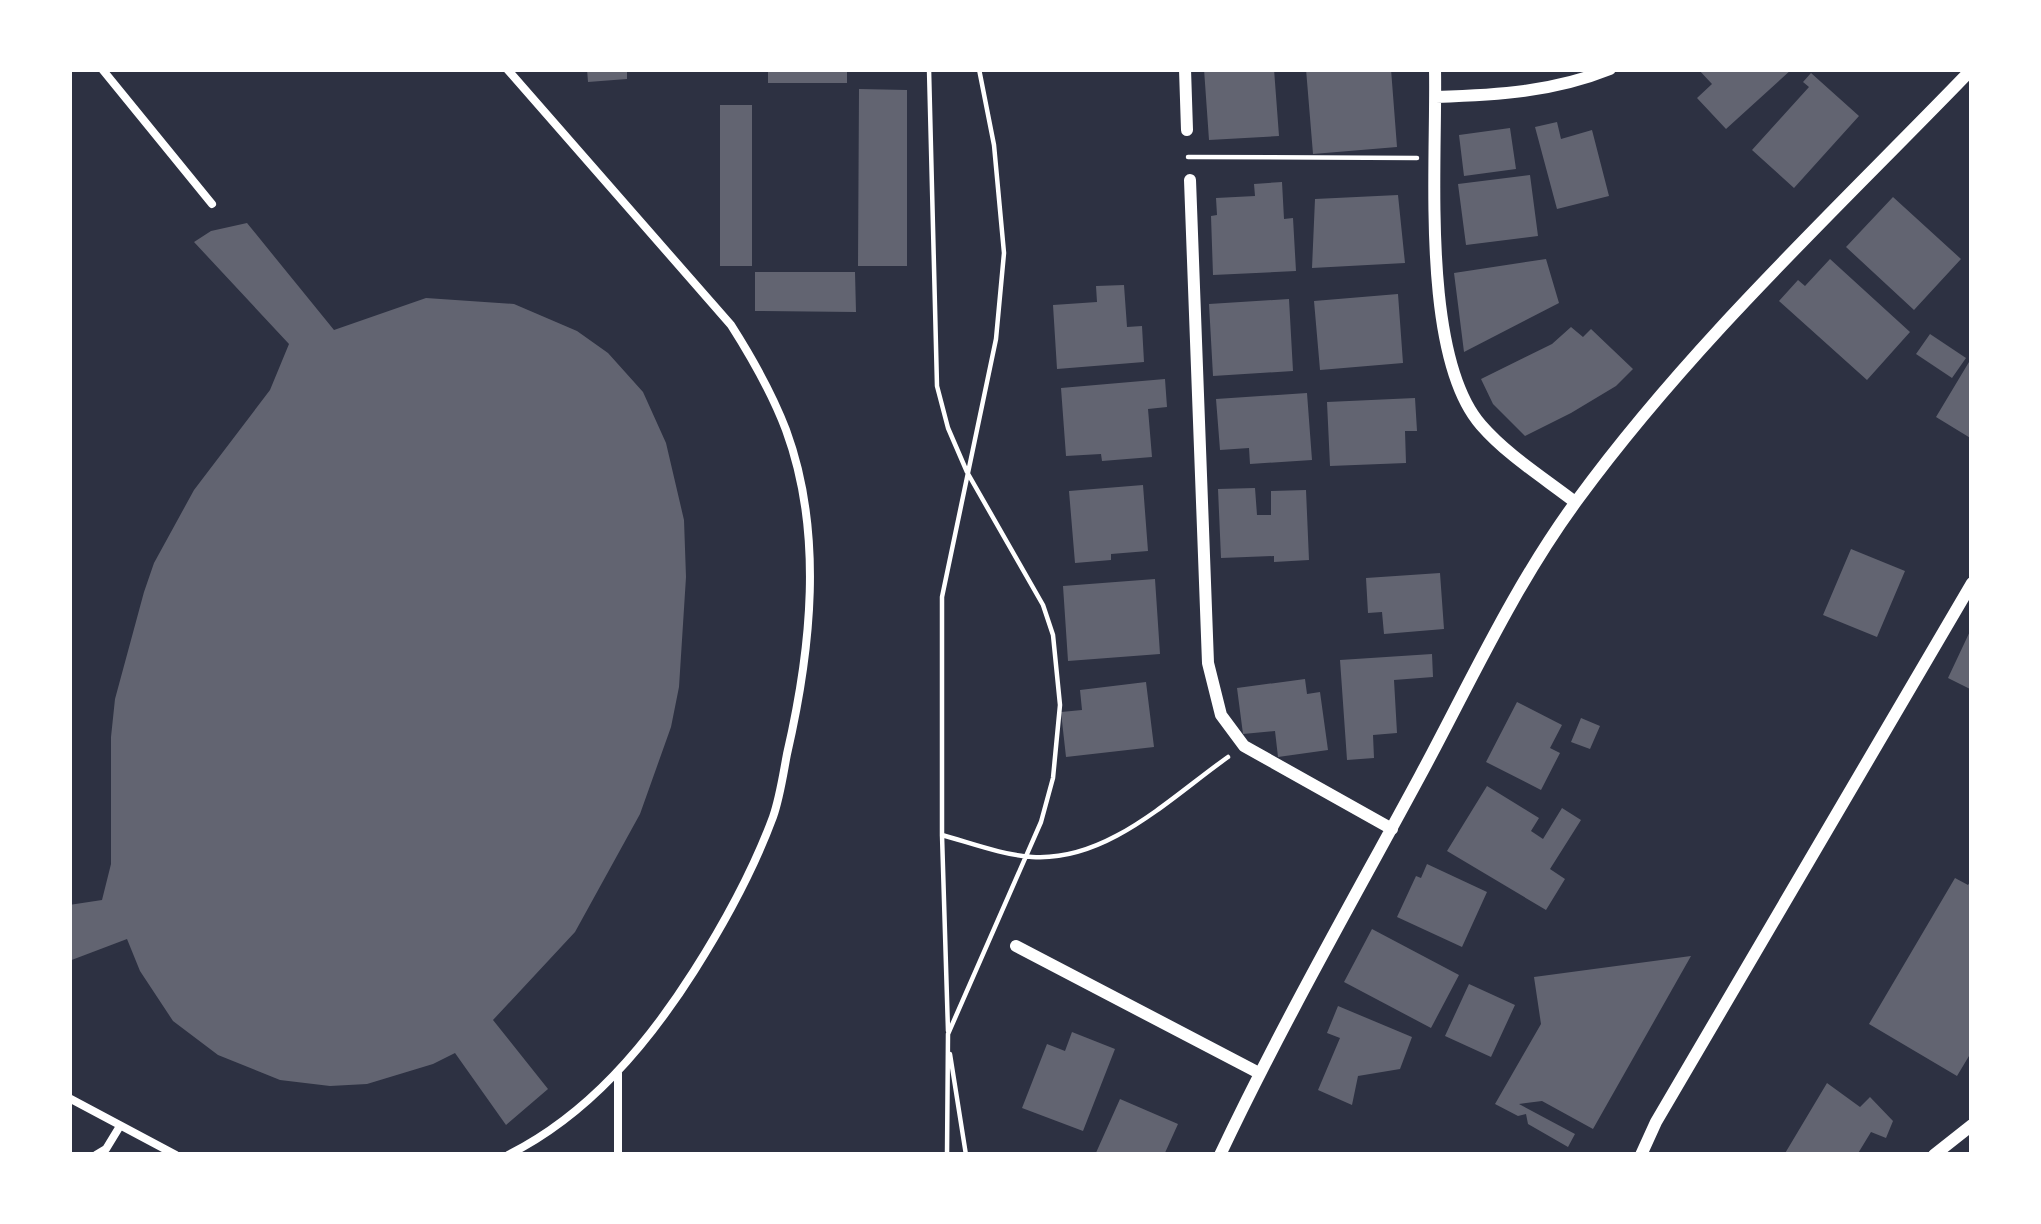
<svg xmlns="http://www.w3.org/2000/svg" width="2041" height="1224" viewBox="0 0 2041 1224" font-family="Ubuntu,sans-serif">
<rect width="100%" height="100%" fill="#2d3142"/>
<path fill="#626471" d="M587 69H627V79L588 82Z
M768 69H847V83H768Z
M1204 69H1274L1279 136 1209 140Z
M1306 69H1391L1397 147 1313 154Z
M1698 69H1792L1726 129 1697 98 1712 84Z
M1811 73 1859 116 1794 188 1752 150 1809 87 1803 82Z
M859 89 907 90V266H858Z
M720 105H752V266H720Z
M1557 122 1561 139 1592 130 1609 196 1557 209 1535 127Z
M1510 128 1516 169 1464 176 1459 135Z
M1530 175 1538 236 1466 245 1458 184Z
M1282 182 1284 219 1293 218 1296 271 1213 275 1211 216 1217 215 1216 198 1255 196 1254 184Z
M1398 195 1405 263 1312 268 1315 199Z
M1893 197 1961 259 1914 310 1846 247Z
M247 223 334 330 426 298 514 304 577 331 608 353 643 392 666 443 684 520 686 577 679 687 671 727 640 814 575 932 493 1020 548 1089 506 1125 455 1053 433 1064 367 1084 330 1086 280 1080 218 1055 173 1021 140 971 127 939 69 961V905L102 900 111 864V737L115 699 144 592 154 563 194 490 270 390 289 344 194 242 211 231Z
M1546 259 1559 303 1464 352 1454 273Z
M1830 259 1910 332 1867 380 1779 301 1798 280 1805 286Z
M755 272H855L856 312 755 311Z
M1124 285 1127 327 1142 326 1144 362 1057 369 1053 305 1097 302 1096 286Z
M1398 294 1403 363 1320 370 1314 301Z
M1289 299 1293 371 1213 376 1209 304Z
M1571 327 1583 337 1591 329 1633 369 1616 386 1571 413 1525 436 1493 404 1481 379 1552 344Z
M1930 334 1966 358 1952 378 1916 354Z
M1972 357V439L1936 417Z
M1165 379 1167 407 1148 409 1152 457 1102 461 1101 454 1066 456 1061 388Z
M1307 393 1312 460 1250 464 1249 448 1220 450 1216 399Z
M1415 398 1417 431H1405L1406 463 1330 466 1327 402Z
M1143 485 1148 551 1111 554V560L1075 563 1069 491Z
M1255 488 1257 515H1271V491L1306 490 1309 560 1274 562V556L1221 558 1218 489Z
M1851 549 1905 571 1877 637 1823 615Z
M1440 573 1444 629 1384 634 1382 612 1368 613 1366 578Z
M1155 579 1160 654 1068 661 1063 586Z
M1972 627V690L1948 678Z
M1432 654 1433 677 1394 680 1397 733 1373 735 1374 758 1347 760 1340 660Z
M1305 679 1307 694 1320 692 1328 750 1278 757 1275 731 1243 734 1237 688Z
M1146 682 1154 747 1066 757 1061 712 1082 710 1080 690Z
M1517 702 1562 725 1550 748 1560 753 1541 790 1486 762Z
M1581 718 1600 726 1590 749 1571 742Z
M1487 786 1539 818 1531 831 1543 839 1562 808 1581 820 1550 869 1565 879 1546 910 1447 851Z
M1427 864 1487 892 1462 947 1397 917 1416 876 1421 878Z
M1955 878 1968 885 1972 879V1051L1957 1076 1869 1024Z
M1372 929 1459 975 1431 1028 1344 982Z
M1691 956 1593 1129 1542 1101 1519 1104 1575 1134 1568 1147 1528 1124 1526 1114 1518 1116 1495 1104 1541 1024 1534 977Z
M1469 984 1515 1005 1491 1057 1445 1036Z
M1338 1006 1412 1037 1400 1069 1358 1076 1352 1105 1318 1090 1340 1038 1327 1033Z
M1072 1032 1115 1049 1083 1131 1022 1108 1047 1044 1065 1051Z
M1827 1083 1860 1107 1870 1097 1893 1121 1886 1138 1871 1132 1857 1155H1784Z
M1120 1099 1178 1124 1164 1155H1095Z"/>
<g fill="none" stroke-linecap="round" stroke-linejoin="round">
<path stroke="#fff" stroke-width="4.5" d="M929 69 937 386 948 428 967 472 1043 605 1053 635 1060 705 1053 778 1041 822 948 1034 947 1155
M1188 157 1417 158
M942 835C971 843 1003 855 1032 857 1107 862 1170 798 1228 757
M948 1031 942 835V597L996 339 1004 253 994 145 979 69
M950 1054 966 1155"/>
<path stroke="#fff" stroke-width="8" d="M102 69 212 204
M507 69 731 325C752 358 772 393 786 430 824 533 811 650 787 754 783 775 780 797 773 817 753 871 725 922 694 971 647 1045 588 1115 508 1155
M618 1073V1155
M69 1098 176 1155
M96 1155 106 1149 120 1126"/>
<path stroke="#fff" stroke-width="12" d="M1185 69 1187 130
M1435 69C1437 161 1420 355 1481 425 1507 455 1544 478 1575 502
M1436 97C1497 95 1553 92 1610 69
M1190 180 1208 663 1221 715 1244 746 1392 829
M1016 946 1259 1073
M1220 1155C1281 1026 1352 902 1420 776 1470 683 1515 584 1578 499 1692 343 1838 208 1972 69
M1641 1155 1656 1122 1972 583
M1934 1155 1972 1125"/>
</g>
<rect width="2041" height="1224" fill="none" stroke="#ffffff" stroke-width="144"/>
</svg>
